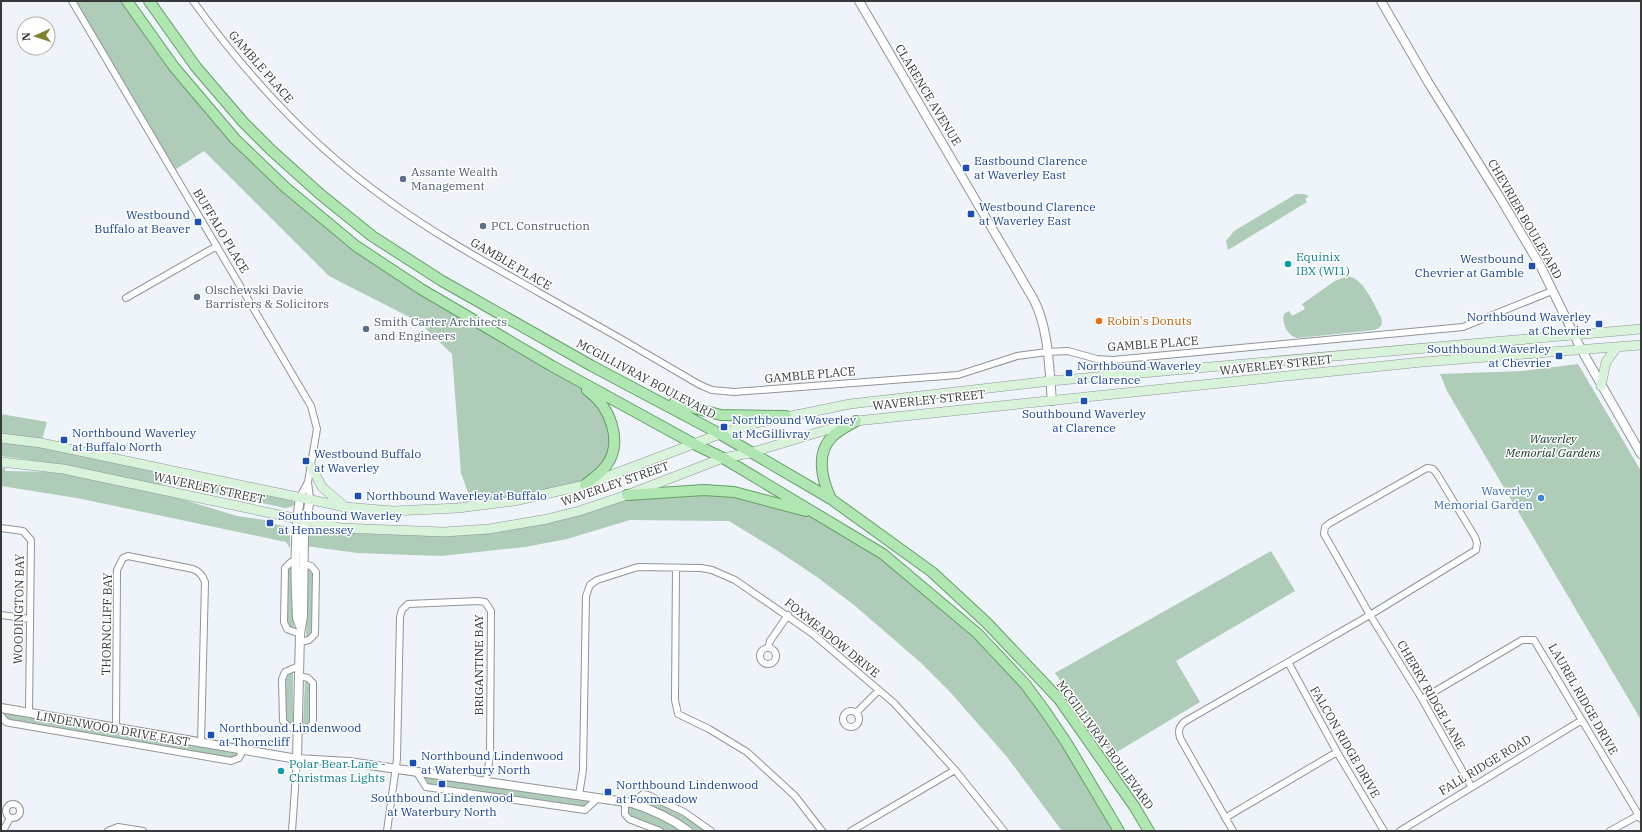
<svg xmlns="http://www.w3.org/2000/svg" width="1642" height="832" viewBox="0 0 1642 832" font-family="'IBM Plex Serif',serif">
<rect width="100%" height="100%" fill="#eef4f9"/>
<path fill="#aeccb7" d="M72 1H127L193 92 329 224 592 394 608 415 613 450 585 485 458 508 470 498 461 473 452 354 419 322 329 276 204 151 173 171Z
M1296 194H1304L1309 196 1305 199 1307 202 1228 250 1226 241 1234 231Z
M1348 276C1364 279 1373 303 1381 317 1383 323 1382 328 1374 330L1298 338C1288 337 1281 323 1284 314L1289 311 1292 316 1305 309 1302 304 1335 281Z
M1578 364 1641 471V720L1447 391 1440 374 1523 371Z
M1 414 47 422 41 443 1 438Z
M1 441 50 448 292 500 295 504 291 507 285 508 187 487 149 483 71 466 1 456Z
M1 468H5V471L52 472 81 477 181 499 237 516 265 520 266 523 285 526 290 533V548L286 542 77 498 1 486Z
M704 490 820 515 883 554 977 633 1025 684 1119 831H1062L1007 757 951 693 920 662 854 605 817 577 778 551 729 521 630 520 567 539 525 547 441 556 358 553 305 546 303 520 341 528 489 529 627 495Z
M1271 551 1295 591 1176 661 1200 702 1112 755 1055 673Z
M292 565 294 627 292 629 288 626 287 620 288 569Z
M308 569 313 573 312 631 311 634 306 638Z
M293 671V723L291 724 287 721 285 716 286 677 287 674Z
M305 680 311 685 310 723 305 727 303 725Z
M6 713 236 753 237 755 232 759 7 720 3 715Z
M416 771 598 798 585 810 426 787Z
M638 797C663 798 686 817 706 831H660L629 819 625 803Z"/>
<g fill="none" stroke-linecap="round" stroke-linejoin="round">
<g stroke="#8f9599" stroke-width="8">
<path id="minor" d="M72 1 311 406 317 429 308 482 300 497
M193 1C248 77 312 147 389 201 436 235 487 263 538 292 592 322 646 353 700 385L712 390 734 392 958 375 1017 356 1047 352 1068 351 1097 359 1113 360 1463 327 1552 291
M126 298 217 246
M308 482 310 499
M1 528 23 531 31 540 29 712
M295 563 291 562 285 568 284 622 287 629 300 634
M676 568 675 700 678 714 709 729 747 752 795 796 822 831
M1 615 30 619
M300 642 309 640 315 634 316 572 311 566 304 564
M768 648 770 641 788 615
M760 656a8 8 0 1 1 16 0a8 8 0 1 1-16 0Z
M1288 662 1337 752 1384 831
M299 666 285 672 282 679 283 721C289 729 297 730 307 730L313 723V683L308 678 299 676
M1422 699 1522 640H1534L1641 819
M843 719a8 8 0 1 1 16 0a8 8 0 1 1-16 0Z
M856 713 879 690
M1 716 6 722 10 723 231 761 239 758 243 750
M116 727 117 570 123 558 128 556 193 569C200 572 202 575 205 582L201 743
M416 771 426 787 585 810 598 798
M579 795 583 770 586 596 590 585 597 580 638 567 701 568 712 570 735 580 813 634 894 703 955 770 1004 831
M625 803V814L629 819 660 831
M632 803 643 794 648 795 684 812 711 831
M6 811a7 7 0 1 1 14 0a7 7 0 1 1-14 0Z
M1225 818 1337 752
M3 831 10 818
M108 831 118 827 143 831
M292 831 297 759
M387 831 397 759 400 617 402 610 408 604 478 601 485 602 491 611 490 756 486 782
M851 831 955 770
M1233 831 1180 738C1178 730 1179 727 1184 722L1370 615 1476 550 1477 543 1475 537 1437 474 1433 469 1427 468 1330 523 1325 527 1324 534 1370 615 1422 699 1471 786
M1400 831 1582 720
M1610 831 1639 815"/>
</g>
<g stroke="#8f9599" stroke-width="10">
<path id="tertiary" d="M859 1 1034 300C1049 330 1049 368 1052 401
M1381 1 1428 82 1499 196 1541 267 1581 349 1641 454
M300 626 297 618C295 576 294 539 300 497
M1 708 297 759 349 762 632 803C653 810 671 818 688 831
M297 759 300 634 303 616 304 532 310 499"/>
</g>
<g stroke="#8f9599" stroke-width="10">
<path id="secondary" d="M1601 386 1606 362 1617 347
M1 438 41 443 345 507 393 511 458 508 514 501 585 485 720 434 756 423 850 404 1050 381 1641 329
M1 462 63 469 341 528 444 532 489 529 547 519 579 511 627 495 723 458 750 453 856 421 1422 362 1641 345
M311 466 322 487 344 506"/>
</g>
<g stroke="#649f67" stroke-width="12">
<path id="primary" d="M127 1 174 67 235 139 285 187 356 246 421 289 552 366 694 444 723 458 883 554 977 633 1025 684 1045 711 1066 742 1119 831
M149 1 196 67 244 123 271 150 320 194 372 236 442 281 592 366 720 434 831 499 932 572 987 623 1059 699 1134 806 1149 831
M674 403 721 415 786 416
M585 485C592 479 600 474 606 466 624 442 610 406 587 390
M627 495 704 490 734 492 806 511
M831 499C822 480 815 453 833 436 839 430 849 425 856 421"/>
</g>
<use href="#minor" stroke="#fff" stroke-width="6"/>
<use href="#tertiary" stroke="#fff" stroke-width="8"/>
<use href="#secondary" stroke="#d8f3d9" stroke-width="9"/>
<use href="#primary" stroke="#b0e6b2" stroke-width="10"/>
</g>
<g fill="#1a4fb4" stroke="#fff" stroke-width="1.5">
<rect x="962" y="164" width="8" height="8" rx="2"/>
<rect x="967" y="210" width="8" height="8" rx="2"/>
<rect x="194" y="218" width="8" height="8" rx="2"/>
<rect x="1528" y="262" width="8" height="8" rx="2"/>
<rect x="1595" y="320" width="8" height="8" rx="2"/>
<rect x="1555" y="352" width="8" height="8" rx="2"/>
<rect x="1065" y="369" width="8" height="8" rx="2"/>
<rect x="1080" y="397" width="8" height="8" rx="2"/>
<rect x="720" y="423" width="8" height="8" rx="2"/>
<rect x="60" y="436" width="8" height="8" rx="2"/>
<rect x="302" y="457" width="8" height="8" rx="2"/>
<rect x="354" y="492" width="8" height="8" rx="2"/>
<rect x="266" y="519" width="8" height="8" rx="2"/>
<rect x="207" y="731" width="8" height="8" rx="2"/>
<rect x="409" y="759" width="8" height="8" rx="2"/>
<rect x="438" y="780" width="8" height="8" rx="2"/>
<rect x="604" y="788" width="8" height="8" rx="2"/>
</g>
<g fill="#5c6f8a" stroke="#fff" stroke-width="1.5">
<circle cx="403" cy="179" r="4"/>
<circle cx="483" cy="226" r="4"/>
<circle cx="197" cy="297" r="4"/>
<circle cx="366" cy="329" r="4"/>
</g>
<g fill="#0f9aa8" stroke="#fff" stroke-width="1.5">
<circle cx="1288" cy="264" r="4"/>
<circle cx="281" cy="771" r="4"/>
</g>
<circle fill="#e8710a" stroke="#fff" stroke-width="1.5" cx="1099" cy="321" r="4"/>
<circle fill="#3f7fe0" stroke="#fff" stroke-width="1.5" cx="1541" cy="498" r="4"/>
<g text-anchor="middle" stroke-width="3" stroke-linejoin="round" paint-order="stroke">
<g font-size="12" fill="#36383a" stroke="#fff">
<text transform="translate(261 67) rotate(49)" y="4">GAMBLE PLACE</text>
<text transform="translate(928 95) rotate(59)" y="4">CLARENCE AVENUE</text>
<text transform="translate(1525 219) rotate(60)" y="4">CHEVRIER BOULEVARD</text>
<text transform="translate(221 231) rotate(59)" y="4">BUFFALO PLACE</text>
<text transform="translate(511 264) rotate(30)" y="4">GAMBLE PLACE</text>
<text transform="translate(1153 344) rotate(-4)" y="4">GAMBLE PLACE</text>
<text transform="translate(1276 365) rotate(-6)" y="4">WAVERLEY STREET</text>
<text transform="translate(810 375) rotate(-5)" y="4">GAMBLE PLACE</text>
<text transform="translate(646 379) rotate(28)" y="4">MCGILLIVRAY BOULEVARD</text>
<text transform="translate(929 400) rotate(-6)" y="4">WAVERLEY STREET</text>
<text transform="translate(615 484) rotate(-19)" y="4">WAVERLEY STREET</text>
<text transform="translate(209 488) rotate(12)" y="4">WAVERLEY STREET</text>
<text transform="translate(19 609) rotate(-89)" y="4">WOODINGTON BAY</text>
<text transform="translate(107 624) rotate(-89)" y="4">THORNCLIFF BAY</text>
<text transform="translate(832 638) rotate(39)" y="4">FOXMEADOW DRIVE</text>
<text transform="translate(479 665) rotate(-90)" y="4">BRIGANTINE BAY</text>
<text transform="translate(1431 695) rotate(60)" y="4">CHERRY RIDGE LANE</text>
<text transform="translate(1583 699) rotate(60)" y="4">LAUREL RIDGE DRIVE</text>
<text transform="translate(113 729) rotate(10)" y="4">LINDENWOOD DRIVE EAST</text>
<text transform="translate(1345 742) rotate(60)" y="4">FALCON RIDGE DRIVE</text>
<text transform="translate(1105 745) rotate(54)" y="4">MCGILLIVRAY BOULEVARD</text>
<text transform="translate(1485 765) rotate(-31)" y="4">FALL RIDGE ROAD</text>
</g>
<g font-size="12" fill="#164399" stroke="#fff" text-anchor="start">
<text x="974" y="165">Eastbound Clarence<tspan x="974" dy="14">at Waverley East</tspan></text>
<text x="979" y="211">Westbound Clarence<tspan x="979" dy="14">at Waverley East</tspan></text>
<text x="190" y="219" text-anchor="end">Westbound<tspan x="190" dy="14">Buffalo at Beaver</tspan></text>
<text x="1524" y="263" text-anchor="end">Westbound<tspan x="1524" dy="14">Chevrier at Gamble</tspan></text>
<text x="1591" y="321" text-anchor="end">Northbound Waverley<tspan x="1591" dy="14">at Chevrier</tspan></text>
<text x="1551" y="353" text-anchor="end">Southbound Waverley<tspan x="1551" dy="14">at Chevrier</tspan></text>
<text x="1077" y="370">Northbound Waverley<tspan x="1077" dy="14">at Clarence</tspan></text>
<text x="1084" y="418" text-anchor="middle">Southbound Waverley<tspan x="1084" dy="14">at Clarence</tspan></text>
<text x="732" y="424">Northbound Waverley<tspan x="732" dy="14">at McGillivray</tspan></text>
<text x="72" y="437">Northbound Waverley<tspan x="72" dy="14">at Buffalo North</tspan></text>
<text x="314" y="458">Westbound Buffalo<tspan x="314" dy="14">at Waverley</tspan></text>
<text x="366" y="500">Northbound Waverley at Buffalo</text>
<text x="278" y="520">Southbound Waverley<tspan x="278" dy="14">at Hennessey</tspan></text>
<text x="219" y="732">Northbound Lindenwood<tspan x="219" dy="14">at Thorncliff</tspan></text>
<text x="421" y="760">Northbound Lindenwood<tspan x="421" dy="14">at Waterbury North</tspan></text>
<text x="616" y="789">Northbound Lindenwood<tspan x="616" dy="14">at Foxmeadow</tspan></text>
<text x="442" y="802" text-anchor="middle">Southbound Lindenwood<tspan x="442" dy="14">at Waterbury North</tspan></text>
</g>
<g font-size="12" fill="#4e5e75" stroke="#fff" text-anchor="start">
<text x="411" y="176">Assante Wealth<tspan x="411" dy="14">Management</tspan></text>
<text x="491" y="230">PCL Construction</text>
<text x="205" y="294">Olschewski Davie<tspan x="205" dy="14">Barristers &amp; Solicitors</tspan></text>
<text x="374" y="326">Smith Carter Architects<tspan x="374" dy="14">and Engineers</tspan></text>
</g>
<g font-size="12" fill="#0d838f" stroke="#fff" text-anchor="start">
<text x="1296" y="261">Equinix<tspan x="1296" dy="14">IBX (WI1)</tspan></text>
<text x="289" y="768">Polar Bear Lane -<tspan x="289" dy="14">Christmas Lights</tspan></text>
</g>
<g font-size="12" fill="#c56008" stroke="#fff" text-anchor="start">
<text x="1107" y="325">Robin's Donuts</text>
</g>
<g font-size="12" font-style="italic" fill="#0d341e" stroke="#fff">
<text x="1553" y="443">Waverley<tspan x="1553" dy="14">Memorial Gardens</tspan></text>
</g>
<g font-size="12" fill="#366cbe" stroke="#fff" text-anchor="end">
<text x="1533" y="495">Waverley<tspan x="1533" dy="14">Memorial Garden</tspan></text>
</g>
</g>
<rect width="1642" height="832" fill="none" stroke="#36383a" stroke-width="4"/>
<g transform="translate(36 36) rotate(267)"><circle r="19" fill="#ffffff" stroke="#afafb0"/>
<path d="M0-3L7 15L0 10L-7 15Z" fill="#7d832e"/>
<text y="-6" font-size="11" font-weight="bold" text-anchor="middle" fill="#36383a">N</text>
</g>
</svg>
